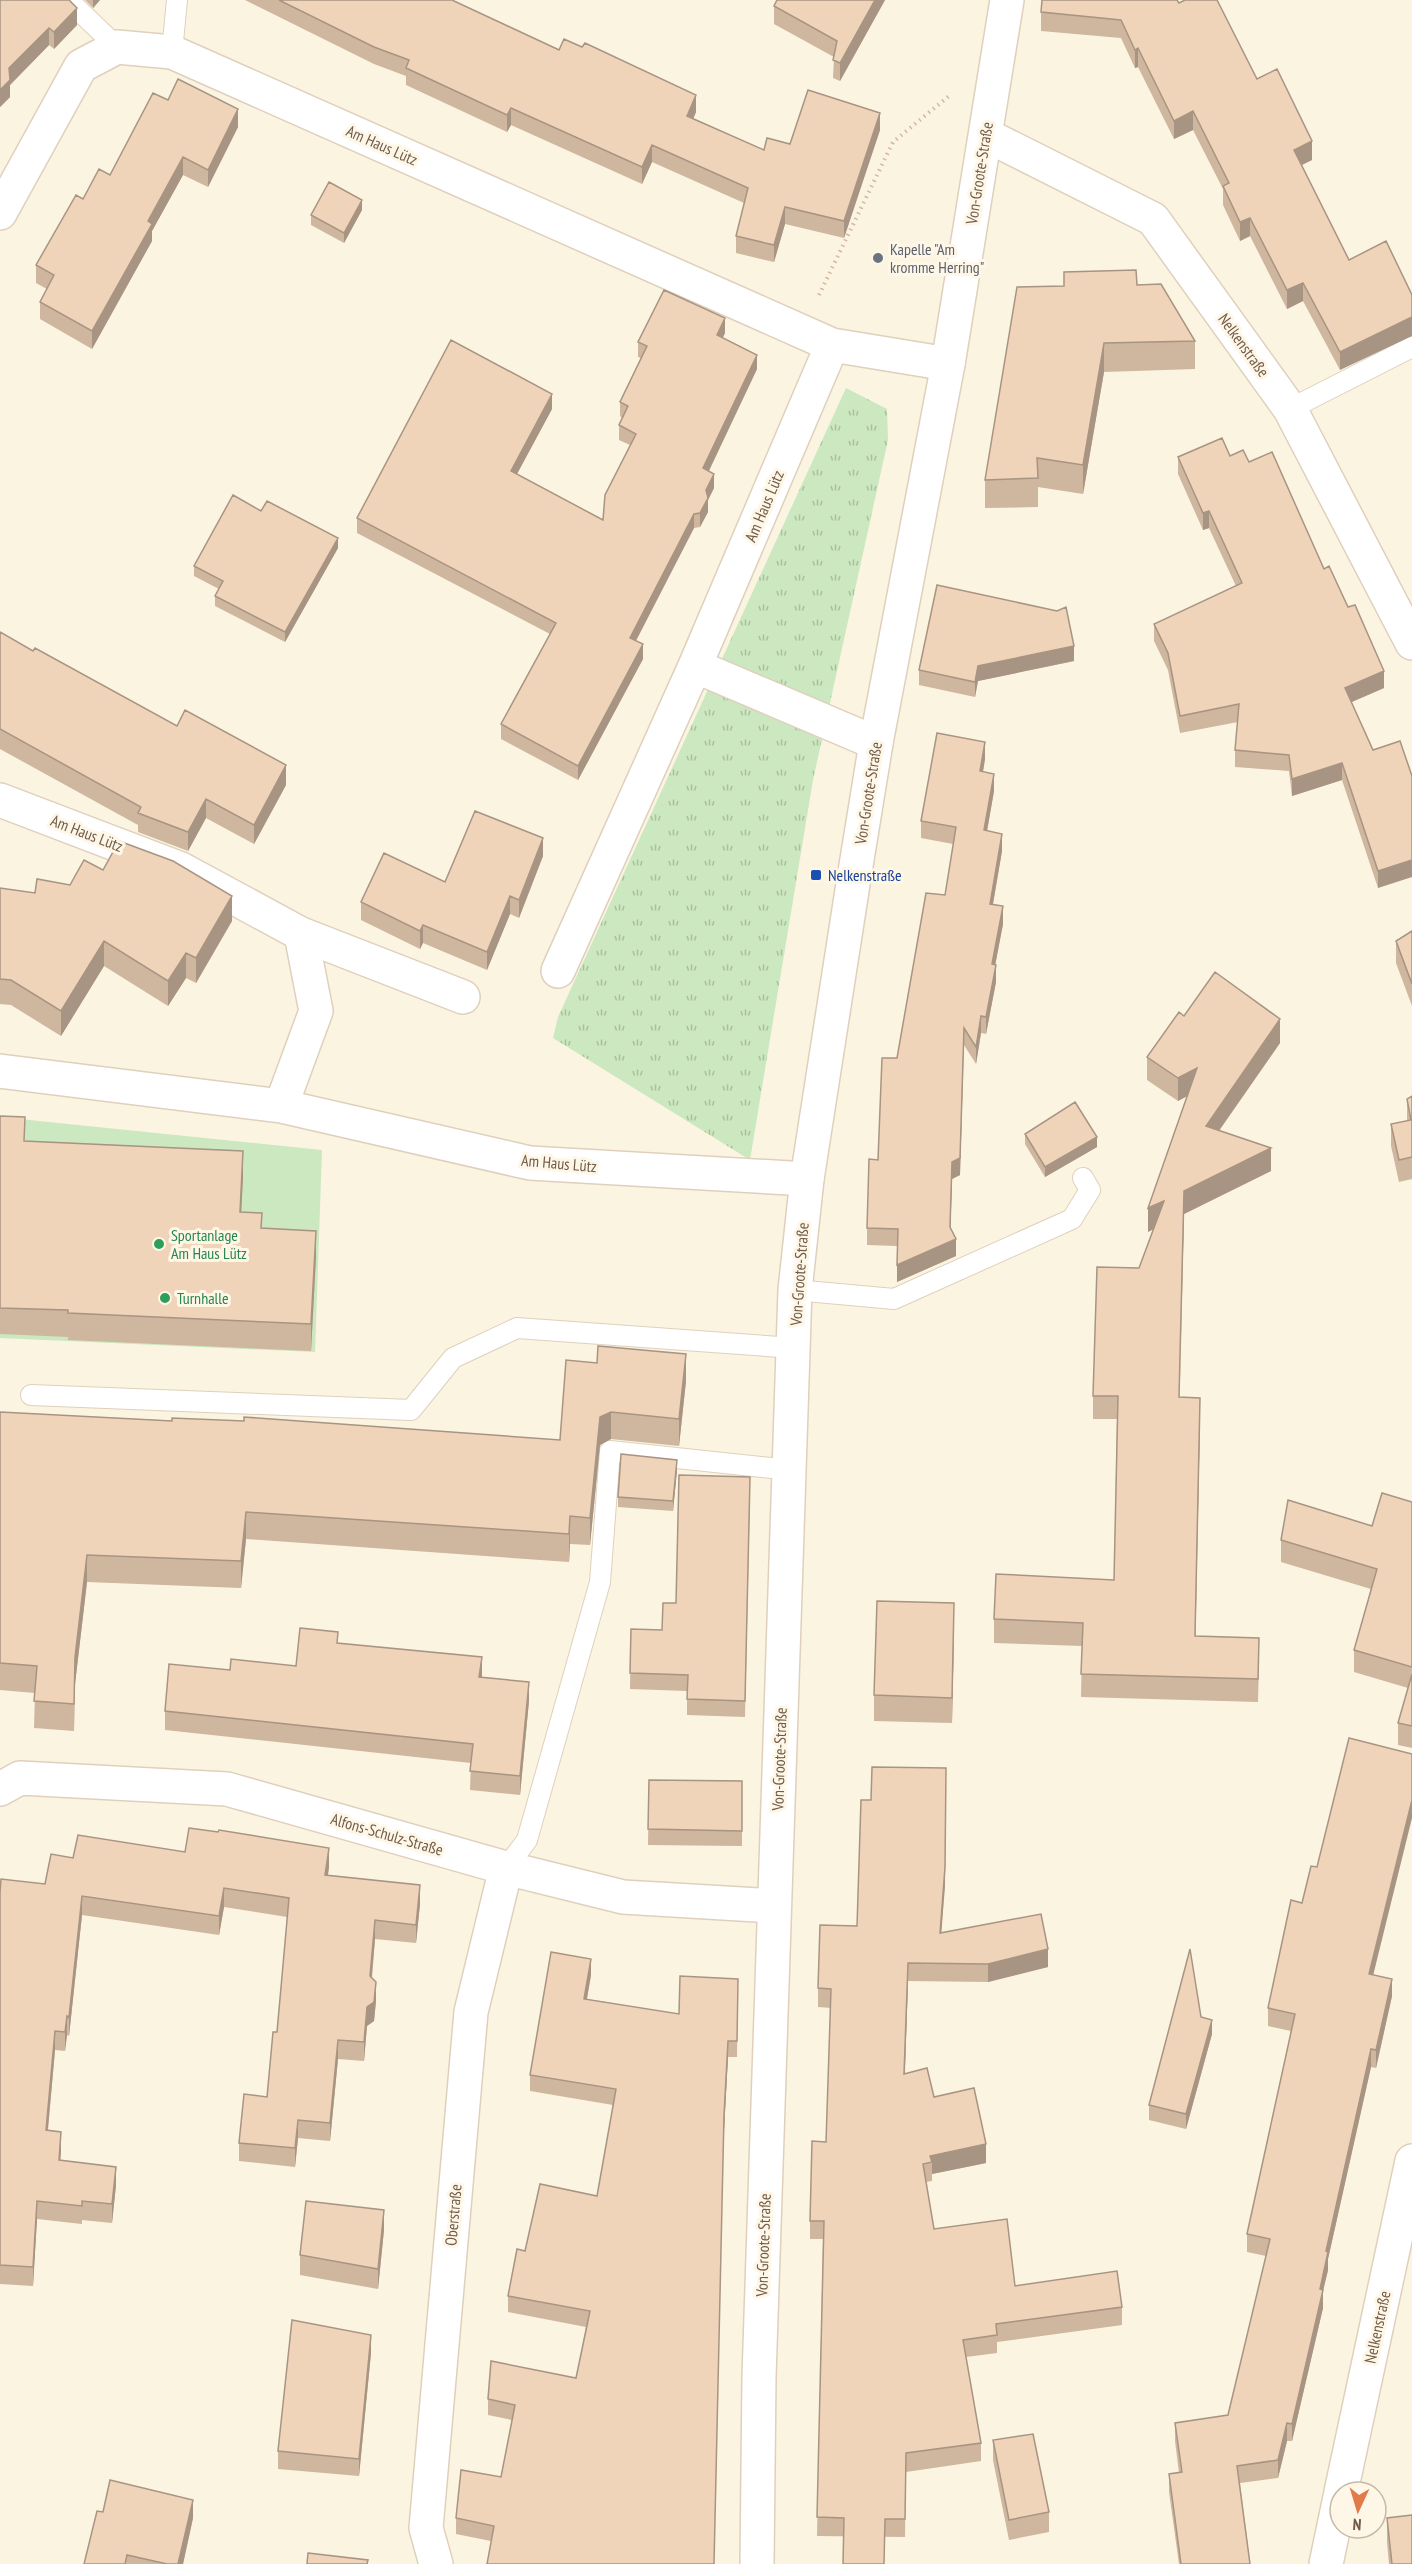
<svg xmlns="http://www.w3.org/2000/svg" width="1412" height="2564" viewBox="0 0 1412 2564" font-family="'PT Sans Narrow',sans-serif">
<defs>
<pattern id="grass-tufts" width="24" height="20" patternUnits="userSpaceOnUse" patternTransform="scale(1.5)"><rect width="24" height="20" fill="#cce8c0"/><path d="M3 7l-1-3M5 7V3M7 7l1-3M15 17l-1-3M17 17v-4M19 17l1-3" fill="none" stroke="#aabf9e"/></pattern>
</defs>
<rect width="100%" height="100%" fill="#fbf4e1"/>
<path fill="url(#grass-tufts)" d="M846 388 887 409 888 440 813 780 750 1160 553 1038 558 1017Z"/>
<path fill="#cce8c0" d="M0 1117 322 1150 315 1352 0 1338Z"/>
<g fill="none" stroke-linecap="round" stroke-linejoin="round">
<g stroke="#dfd0bd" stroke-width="22">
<path id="service" d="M68 0 117 47
M172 52 177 0
M1290 409 1412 347
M795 1290 894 1299 1072 1219 1090 1190 1083 1178
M31 1395 411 1410 453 1358 517 1328 794 1348
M506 1868 527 1840 600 1582 610 1451 790 1470"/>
</g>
<g stroke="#dfd0bd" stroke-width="36">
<path id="minor" d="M986 135 1153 219 1290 409 1412 643
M0 213 81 66 117 47 172 52 832 345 948 364
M695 666 876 743
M0 800 181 869 301 934 463 997
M558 971 695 666 832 345
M0 1071 281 1106 530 1163 807 1179
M281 1106 316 1011 301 934
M0 1789 20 1778 227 1789 506 1868 623 1897 774 1906
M1341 2492 1412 2161
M436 2564 426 2528 471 2012 506 1868
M1326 2564 1340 2497"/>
</g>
<g stroke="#dfd0bd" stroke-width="36">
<path id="tertiary" d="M757 2564 759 2377 795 1290 807 1179 853 884 876 743 948 364 1007 0"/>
</g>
<path stroke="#d4b89d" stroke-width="4" stroke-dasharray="1.5 4.5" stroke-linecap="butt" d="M819 295 893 142 949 96"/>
<use href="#service" stroke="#fff" stroke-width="20"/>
<use href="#minor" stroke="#fff" stroke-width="33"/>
<use href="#tertiary" stroke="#fff" stroke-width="33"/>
</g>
<path fill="#ceb69f" d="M0 0 77 25 54 49 49 45 10 85V97L0 107Z
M85 0H100L93 8Z
M245 0H452L696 112 693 119 764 150 790 144 880 130 844 238 785 224 774 262 736 253V236L744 203 652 162 642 184 511 125 507 132 406 85V76L374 64Z
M885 0 840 81 833 78 834 57 774 24V6Z
M1179 3 1257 79 1312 160 1301 165 1349 260 1340 370 1303 301 1287 309 1250 236 1240 241 1223 205V189L1193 130 1174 139 1138 67 1135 68 1121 38 1041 31V12Z
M168 100 238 127 208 187 183 175 152 231V241L92 349 40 319V302L47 289 36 283V265L83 199 110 175Z
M362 210 344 243 311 225V215Z
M1137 285 1195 341V369L1104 372 1083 494 1038 487V507L985 508V480Z
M725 333 722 338 757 369 709 471 714 488 708 500V512L700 527 694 528 636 641 643 659 578 780 501 739V724L550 634 357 533V518L552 409 517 474 603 520 630 445 619 440V425L622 418 620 416V402L641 358 638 357V342Z
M1230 456 1249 462 1324 569 1384 688 1351 702 1373 750 1400 741 1378 888 1342 780 1292 796 1289 771 1235 767V750L1238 722 1180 733 1168 670 1154 641V624L1236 586 1209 528 1203 530 1178 474V457Z
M261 511 338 548 285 642 215 606V596L219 589 194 576V566Z
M0 632 33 651 177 726 286 785 254 844 206 818 188 851 138 832V825L0 749Z
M1074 661 978 681 975 697 919 685V670Z
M985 759 983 772 994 791 987 831 1002 851 993 904 1003 924 995 965 996 982 986 1034 981 1033 976 1064 964 1045 960 1175 952 1179 950 1228 956 1256 897 1282V1246L867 1245V1228L878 1160 897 1058 945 895 953 844 921 838V821Z
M543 856 519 918 510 914 487 970 423 943 420 949 361 920V902L445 882Z
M103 870 232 921 196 983 186 978 168 1006 104 966 61 1036 11 1005 0 1004V888L35 893 70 885Z
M1412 931V1006L1396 963V941Z
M1184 1016 1280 1043 1219 1131 1271 1171 1184 1214 1179 1397 1200 1421 1195 1636 1259 1661 1258 1702 1081 1697 1082 1646 994 1643V1619L1114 1580 1117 1419H1093V1396L1153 1229 1148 1232 1187 1096 1178 1101 1147 1080V1057Z
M1412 1096V1179L1399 1182 1391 1146V1124L1407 1121V1099Z
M0 1116 25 1141 243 1177 241 1212 262 1228 316 1257 311 1351 68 1340V1337L0 1334Z
M1025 1134 1097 1147 1045 1177 1025 1144Z
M566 1360 686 1381 679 1446 611 1439 600 1445 590 1545 570 1544 569 1562 246 1539 241 1588 87 1582 75 1684 74 1731 34 1728 35 1693 0 1690V1412L560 1440Z
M677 1470 673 1511 618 1507V1497Z
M750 1493 745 1717 687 1715V1691L630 1689 631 1629 662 1630 676 1603Z
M1412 1502V1748L1398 1745V1723L1408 1688 1354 1672V1650L1371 1589 1281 1562V1540L1372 1526Z
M954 1629 952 1723 874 1721V1695Z
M338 1643 481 1677 529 1701 520 1795 470 1790 471 1763 165 1730V1711L230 1670 296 1666Z
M649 1780 742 1781V1846L648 1845Z
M185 1852 329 1867 328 1875 420 1904 416 1943 375 1939 372 1978 376 2001 374 2021 367 2026 364 2061 338 2059 330 2141 298 2138 295 2167 239 2161V2143L267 2097 277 2032 287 1917 224 1907 219 1935 82 1915 69 2036 67 2035 65 2051 55 2050 48 2130 61 2151 60 2160 116 2185 112 2223 82 2220V2224L37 2219 33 2286 0 2284V1893L45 1884 73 1858Z
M945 1885 941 1933 1048 1967 988 1982 908 1981 905 2074 934 2097 986 2163 932 2174V2181L926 2182 934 2229 1015 2286 1122 2307V2325L997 2342V2353L966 2357 981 2443V2461L906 2472 905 2537 817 2536 823 2239H810V2221L826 2142 831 2008 818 2007V1988L857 1926Z
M591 1975 587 1999 679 2014 738 1979 737 2057H728L724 2131 491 2541 456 2534V2518L501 2477 512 2420 488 2415V2399L576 2378 586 2327 508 2312V2296L525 2251 597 2196 613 2105 530 2091V2075Z
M1373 1975 1392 1996 1376 2068 1371 2067 1328 2259V2270L1323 2291V2308L1292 2441H1287L1278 2478 1240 2483 1250 2564H1179L1169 2492V2474L1179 2473 1175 2441V2423L1228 2415 1266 2256 1247 2252V2234L1291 2031 1268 2026V2008Z
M1201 2017 1212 2034 1186 2129 1149 2120V2105Z
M384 2230 378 2289 300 2275V2255Z
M371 2353 359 2476 278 2469V2451Z
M993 2440 1049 2512V2532L1009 2540 993 2460Z
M103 2512 193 2518 183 2564H84Z
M1387 2518 1412 2564H1389L1387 2542Z"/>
<path fill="#a89482" d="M93 0H100L93 8Z
M875 0H885L840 81V63Z
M77 8V25L54 49V32Z
M49 28V45L10 85V97L0 107V90L9 68Z
M1138 48V67L1135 68V50Z
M696 95V112L687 133V116Z
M511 108V125L507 132V115Z
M238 109V127L208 187V170Z
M1193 111V130L1174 139V121Z
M880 113V130L844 238V221Z
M1312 141V160L1294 169V150Z
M652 145V162L642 184V167Z
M183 157V175L152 231V241L92 349V331L148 221Z
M362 200V210L344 243V233Z
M785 207V224L774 262V245Z
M1250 218V236L1240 241V222Z
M1303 283V301L1287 309V290Z
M1412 317V336L1340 370V352Z
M725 318V333L717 350V335Z
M1104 343V372L1083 494V465Z
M757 355V369L703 483V468Z
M552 394V409L511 485V471Z
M714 474V488L708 500V512L700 527V513L706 490Z
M1209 511V528L1203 530V513Z
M694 514V528L630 652V638Z
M338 538V548L285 642V632Z
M643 644V659L578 780V766Z
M1074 646V661L978 681 975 697V682L978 666Z
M1384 671V688L1345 705V688Z
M985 742V759L980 789V771Z
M1342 763V780L1292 796V779Z
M286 765V785L254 844V825Z
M994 774V791L984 848V830Z
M206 799V818L188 851V832Z
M1002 834V851L990 921V904Z
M543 838V856L519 918V900Z
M1412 860V877L1378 888V871Z
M232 896V921L196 983V958Z
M510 896V914L487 970V952Z
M1003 906V924L992 982V964Z
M423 925V943L420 949V931Z
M104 941V966L61 1036V1011Z
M186 953V978L168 1006V981Z
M996 965V982L986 1034V1017Z
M981 1016V1033L976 1064V1047Z
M1280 1019V1043L1206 1149V1126Z
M964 1028 960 1175 952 1179 950 1241 956 1239V1256L897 1282V1265L952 1162Z
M1197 1068V1091L1178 1101V1078Z
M1097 1137V1147L1045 1177V1167Z
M1271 1148V1171L1184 1214 1179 1420 1184 1191Z
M243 1151V1177L240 1238V1212Z
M1164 1201V1224L1148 1232V1208Z
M316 1231V1257L311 1351V1324Z
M686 1354V1381L679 1446V1419Z
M1200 1398V1421L1195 1659V1636Z
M611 1412V1439L600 1445 590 1545V1518L600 1417Z
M677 1460V1470L673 1511V1501Z
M246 1512V1539L241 1588V1561Z
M570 1516V1544L569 1562V1534Z
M87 1555V1582L75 1684 74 1731 75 1657Z
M954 1603V1629L952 1723V1698Z
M482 1657V1676L479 1696V1677Z
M529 1682V1701L520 1795V1776Z
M946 1768 945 1885 940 1951V1933Z
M1412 1800V1818L1369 1992V1974Z
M329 1848V1867L325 1894V1875Z
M420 1885V1904L416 1943V1925Z
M224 1888V1907L219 1935V1916Z
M82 1896V1915L69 2036V2017Z
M375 1920V1939L370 1995V1976Z
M1048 1949V1967L988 1982V1964Z
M591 1959V1975L584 2015V1999Z
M908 1963V1981L904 2093V2074Z
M1392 1979V1996L1376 2068V2050Z
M376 1982V2001L374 2021 367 2026 364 2061V2042L367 2007Z
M67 2016V2035L65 2051V2032Z
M1212 2020V2034L1186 2129V2114Z
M55 2031V2050L46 2149V2130Z
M338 2040V2059L330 2141V2123Z
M728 2041V2057L724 2131V2115Z
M1371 2049V2067L1328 2259V2270L1323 2291V2308L1292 2441V2424L1320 2289 1326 2251Z
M298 2120V2138L295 2167V2148Z
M61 2132V2151L59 2179V2160Z
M986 2144V2163L932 2174V2162L930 2156Z
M116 2167V2185L112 2223V2204Z
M37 2201V2219L33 2286V2267Z
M384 2210V2230L378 2289V2269Z
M371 2335V2353L359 2476V2459Z
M1287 2423V2441L1278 2478V2460Z
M193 2500V2518L183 2564H178Z"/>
<path fill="#f0d4b9" stroke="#a89482" stroke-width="1.5" d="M0 0H69L77 8 54 32 49 28 9 68 10 80 0 90Z
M279 0H452L559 50 564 39 582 47 585 43 696 95 687 116 764 150 767 138 790 144 808 90 880 113 844 221 785 207 774 245 736 236 748 188 652 145 642 167 511 108 507 115 406 68 409 60 374 47Z
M777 0H875L840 63 833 60 837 41 774 6Z
M1042 0H1177L1179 3 1185 0H1217L1257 79 1277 69 1312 141 1294 150 1349 260 1386 241 1412 295V317L1340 352 1303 283 1287 290 1250 218 1240 222 1223 186 1229 183 1193 111 1174 121 1138 48 1135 50 1121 20 1041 12Z
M178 79 238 109 208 170 183 157 148 221 152 224 92 331 40 302 54 275 36 265 76 195 83 199 99 169 110 175 153 93 168 100Z
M329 182 362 200 344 233 311 215Z
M1136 270 1137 285 1161 284 1195 341 1104 343 1083 465 1037 458 1038 478 985 480 1017 287 1064 286V272Z
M664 290 725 318 717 335 757 355 703 468 714 474 706 490 708 498 700 513 694 514 630 638 643 644 578 766 501 724 556 623 357 518 451 340 552 394 511 471 603 520 605 495 636 434 619 425 628 406 620 402 647 346 638 342Z
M1222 438 1230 456 1243 450 1249 462 1272 452 1324 569 1329 566 1348 607 1355 605 1384 671 1345 688 1373 750 1400 741 1412 776V860L1378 871 1342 763 1292 779 1289 755 1235 750 1239 704 1180 716 1168 653 1154 624 1242 583 1209 511 1203 513 1178 457Z
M233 495 261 511 267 501 338 538 285 632 215 596 223 581 194 566Z
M937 585 1057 611 1066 607 1074 646 978 666 975 682 919 670Z
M0 632 33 651 35 648 177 726 185 710 286 765 254 825 206 799 188 832 138 813 141 807 0 729Z
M937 733 985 742 980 771 994 774 984 830 1002 834 990 904 1003 906 992 964 996 965 986 1017 981 1016 976 1047 964 1028 960 1158 952 1162 950 1227 956 1239 897 1265 898 1229 867 1228 869 1159 878 1160 882 1058H897L926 893 945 895 956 827 921 821Z
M475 811 543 838 519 900 510 896 487 952 423 925 420 931 361 902 384 853 445 882Z
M119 841 173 861 232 896 196 958 186 953 168 981 104 941 61 1011 11 980 0 979V888L35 893 37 879 70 885 84 860 103 870Z
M1412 931V984L1396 941Z
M1215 972 1280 1019 1206 1126 1271 1148 1184 1191 1179 1397 1200 1398 1195 1636 1259 1638 1258 1679 1081 1674 1083 1623 994 1619 996 1574 1114 1580 1118 1396H1093L1097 1267 1139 1268 1164 1201 1148 1208 1197 1068 1178 1078 1147 1057 1179 1012 1184 1016Z
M1412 1096V1157L1399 1160 1391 1124 1411 1120 1407 1099Z
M1075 1102 1097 1137 1045 1167 1025 1134Z
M0 1116 25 1117 24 1141 243 1151 240 1212 262 1213 261 1228 316 1231 311 1324 68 1313V1310L0 1308Z
M598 1346 686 1354 679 1419 611 1412 600 1417 590 1518 570 1516 569 1534 246 1512 241 1561 87 1555 75 1657 74 1704 34 1701 37 1666 0 1663V1412L172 1421V1418L244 1421V1417L560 1440 566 1360 597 1363Z
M621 1454 677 1460 673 1501 618 1497Z
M679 1475 750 1477 745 1701 687 1699 688 1675 630 1673 631 1629 662 1630 663 1603H676Z
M1382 1493 1412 1502V1667L1354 1650 1377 1569 1281 1540 1288 1500 1372 1526Z
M877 1601 954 1603 952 1698 874 1695Z
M300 1628 338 1632 337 1643 482 1657 479 1677 529 1682 520 1776 470 1771 473 1744 165 1711 169 1664 230 1670 231 1659 296 1666Z
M1412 1674V1726L1398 1723Z
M1349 1738 1412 1754V1800L1369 1974 1392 1979 1376 2050 1371 2049 1326 2251 1328 2252 1320 2289 1323 2290 1292 2424 1287 2423 1278 2460 1237 2466 1250 2564H1181L1169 2474 1182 2472 1175 2423 1228 2415 1270 2239 1247 2234 1295 2014 1268 2008 1291 1900 1302 1903 1311 1866 1317 1867Z
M872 1767 946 1768 945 1867 940 1933 1041 1914 1048 1949 988 1964 908 1963 904 2074 927 2068 934 2097 974 2088 986 2144 930 2156 932 2162 923 2164 934 2229 1007 2219 1015 2286 1117 2271 1122 2307 996 2324 997 2335 963 2340 981 2443 906 2453 905 2519H885L884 2564H843L844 2518 817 2517 824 2221H810L812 2141 826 2142 831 1989 818 1988 820 1925 857 1926 861 1800H871Z
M649 1780 742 1781V1831L648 1829Z
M189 1828 218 1832 219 1830 329 1848 325 1875 420 1885 416 1925 375 1920 370 1976 376 1982 374 2002 367 2007 364 2042 338 2040 330 2123 298 2120 295 2148 239 2143 244 2094 267 2097 273 2032H277L289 1898 224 1888 219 1916 82 1896 69 2017 67 2016 65 2032 55 2031 46 2130 61 2132 59 2160 116 2167 112 2204 82 2201V2206L37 2201 33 2267 0 2265V1893L1 1879 45 1884 51 1854 73 1858 78 1835 185 1852Z
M1190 1949 1201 2017 1212 2020 1186 2114 1149 2105Z
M551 1952 591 1959 584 1999 679 2014 680 1976 738 1979 737 2041H728L724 2115 714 2564H487L494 2526 456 2518 461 2470 501 2477 515 2405 488 2399 491 2361 576 2378 590 2311 508 2296 517 2249 525 2251 540 2184 597 2196 616 2089 530 2075Z
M306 2201 384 2210 378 2269 300 2255Z
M292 2320 371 2335 359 2459 278 2451Z
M1033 2434 1049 2512 1009 2520 993 2440Z
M110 2480 193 2500 178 2564H167L127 2555 125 2564H84L97 2511 103 2512Z
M1412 2515V2564H1392L1387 2518Z
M308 2553 368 2560 367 2564H307Z"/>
<circle fill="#6b7280" stroke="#fef7e7" stroke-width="2" cx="878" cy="258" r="6"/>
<rect fill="#1a4fb4" stroke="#fef7e7" stroke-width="2" x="810" y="869" width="12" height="12" rx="3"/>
<g fill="#2e9e5b" stroke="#fef7e7" stroke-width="2">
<circle cx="159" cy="1244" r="6"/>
<circle cx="165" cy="1298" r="6"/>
</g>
<g text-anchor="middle" stroke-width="6" stroke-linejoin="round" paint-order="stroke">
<g font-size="16" fill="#715b49" stroke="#fef7e7">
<text transform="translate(382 145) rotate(24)" y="6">Am Haus Lütz</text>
<text transform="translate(979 173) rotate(-81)" y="6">Von-Groote-Straße</text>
<text transform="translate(1244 345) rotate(54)" y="6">Nelkenstraße</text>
<text transform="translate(764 506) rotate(-67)" y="6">Am Haus Lütz</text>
<text transform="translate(868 793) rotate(-81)" y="6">Von-Groote-Straße</text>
<text transform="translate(87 833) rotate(21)" y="6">Am Haus Lütz</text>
<text transform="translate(559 1163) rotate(5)" y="6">Am Haus Lütz</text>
<text transform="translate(799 1274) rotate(-86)" y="6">Von-Groote-Straße</text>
<text transform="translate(779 1759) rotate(-88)" y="6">Von-Groote-Straße</text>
<text transform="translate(387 1834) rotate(16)" y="6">Alfons-Schulz-Straße</text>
<text transform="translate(453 2215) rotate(-85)" y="6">Oberstraße</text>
<text transform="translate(763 2245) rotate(-88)" y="6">Von-Groote-Straße</text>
<text transform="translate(1377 2327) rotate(-78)" y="6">Nelkenstraße</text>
</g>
<g font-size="16" fill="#5b616d" stroke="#fef7e7" text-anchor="start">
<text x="890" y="255">Kapelle "Am<tspan x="890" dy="18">kromme Herring"</tspan></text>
</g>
<g font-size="16" fill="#164399" stroke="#fef7e7" text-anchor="start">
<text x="828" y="881">Nelkenstraße</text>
</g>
<g font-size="16" fill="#27864d" stroke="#fef7e7" text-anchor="start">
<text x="171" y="1241">Sportanlage<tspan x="171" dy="18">Am Haus Lütz</tspan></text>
<text x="177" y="1304">Turnhalle</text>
</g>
</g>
<g transform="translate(1358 2510) rotate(184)"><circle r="28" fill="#fef7e7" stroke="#c6b9a8" stroke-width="1.5"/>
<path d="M0-4.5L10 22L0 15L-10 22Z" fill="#e27a49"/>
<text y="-9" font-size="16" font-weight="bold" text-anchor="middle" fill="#715b49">N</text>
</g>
</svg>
